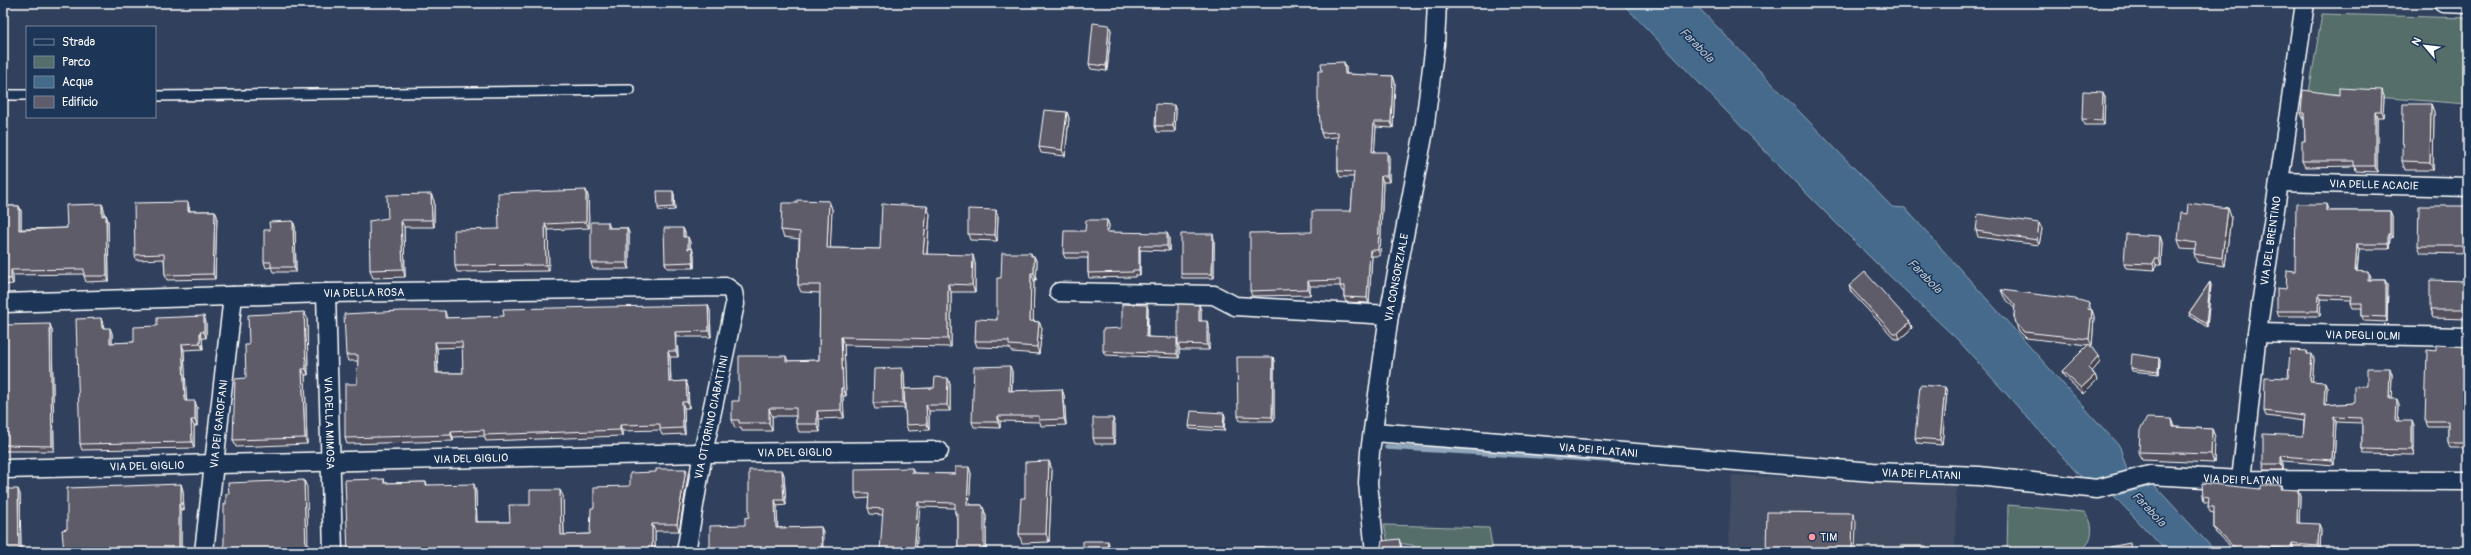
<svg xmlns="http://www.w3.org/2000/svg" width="2471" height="555" viewBox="0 0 2471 555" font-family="Pangolin,sans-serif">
<rect width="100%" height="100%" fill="#31415d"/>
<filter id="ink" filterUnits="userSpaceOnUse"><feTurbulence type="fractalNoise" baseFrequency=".025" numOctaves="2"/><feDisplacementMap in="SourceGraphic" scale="8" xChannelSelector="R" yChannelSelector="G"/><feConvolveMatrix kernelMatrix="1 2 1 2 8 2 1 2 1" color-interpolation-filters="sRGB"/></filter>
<g filter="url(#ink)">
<path fill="#434d64" d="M1732 475 1956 484 1955 552H1728Z"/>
<path fill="#546e6b" stroke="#aab6b5" d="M2322 14 2468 18V104L2309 92Z
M2008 505 2084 512C2096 524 2093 541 2081 551L2007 552Z
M1384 525 1489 528 1493 552H1414L1413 545 1388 542Z"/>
<path fill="#446b8c" stroke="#8fa6ba" d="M1622 3H1694L1892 207 1905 208 2120 447 2128 474 2087 484 1958 340 1877 264 1784 171Z
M2154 485 2216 552H2167L2114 496Z"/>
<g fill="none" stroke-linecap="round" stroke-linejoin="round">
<path stroke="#8fa6ba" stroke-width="5.5" d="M1387 447 1624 461"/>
<g stroke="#fff" stroke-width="12">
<path id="lane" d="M3 95H27
M155 96 630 90"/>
</g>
<g stroke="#fff" stroke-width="21">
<g id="street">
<path d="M2443 3 2468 4"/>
<path id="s1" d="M2280 182 2468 187"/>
<path d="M1059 292 1214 295 1235 306 1389 315"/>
<path id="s2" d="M326 293 333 552"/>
<path id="s3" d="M3 303 326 293 726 287 733 292 735 304 703 453 686 552"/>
<path id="s4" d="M2257 333 2468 337"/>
<path id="s5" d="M1374 432 1873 472 1979 476 2097 489 2150 475 2241 480 2468 481"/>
<path id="s6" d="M3 469 703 453 939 451"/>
<path id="s7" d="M2241 480 2257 333 2305 3"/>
<path id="s8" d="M204 552 233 296"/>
<path id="s9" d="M1375 552 1368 483 1370 452 1389 315 1424 131 1435 44 1437 3"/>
</g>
</g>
<use href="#lane" stroke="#1d3557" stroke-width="9"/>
<use href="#street" stroke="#1d3557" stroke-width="18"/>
</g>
<path fill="#524f5c" stroke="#fff" fill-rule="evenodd" d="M1111 30 1107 71 1091 69 1089 64Z
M1344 62 1346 67V74L1393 76 1395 82 1393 128 1376 127 1374 152 1389 157V182H1383L1380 256H1372L1369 303 1346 302 1344 297V292L1342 291 1340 286H1310V295L1252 296 1250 291 1312 232 1351 211 1354 177H1340L1338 171V137L1323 138 1321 133 1322 71Z
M2339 95 2384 96 2383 117H2377V172L2356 171 2355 166 2305 167 2302 161 2305 141 2304 118H2303L2301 113Z
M2105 97 2104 125H2084L2082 119Z
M2431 104 2434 112 2433 170H2405L2402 161Z
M1176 111 1175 132H1157L1155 126Z
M1067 112 1069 118 1065 156 1041 153 1039 147Z
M586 190 588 196 589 228 548 230 549 271 457 272 455 266 499 229Z
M431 194 434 201V227H404L405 277 373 278 370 270 388 218Z
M674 194 675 210 659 211 658 208Z
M829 201 832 209 830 248 880 249 930 214 927 254 975 263V292H951V347L844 345 846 396H843L844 418 819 419 820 432H799L796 424V416H772V431H742L741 427 735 428 732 420 739 401 786 356 788 361 819 360 820 293 801 292 798 285 799 239 784 237 781 230 797 203Z
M102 204 104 209V215H106L108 221 109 281 86 282 84 276V274L13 275V284L3 285V206H19L21 211V229L67 228Z
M2468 206V254L2421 253 2418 246Z
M189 207 190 211H215L217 216 215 279 167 280 165 275 164 259 136 260 135 255Z
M2228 208 2231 217 2225 266 2197 262 2194 254 2195 250 2181 249 2178 240 2187 214Z
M2328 209V211H2390L2392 216V238H2390L2389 249H2359L2357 272 2370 277V280H2386L2388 285 2387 322 2364 321 2362 316V308H2353L2351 303 2352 300 2321 299 2320 316H2279L2277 311 2295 271Z
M998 216 997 241 970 240 968 234Z
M1107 220 1109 225 1108 232 1169 237V251L1140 250V275H1135V277L1089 278 1088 273V258H1065L1063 253 1085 231Z
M293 221 295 227 296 272H273L271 267 266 268 264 262 270 230Z
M608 222 610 228H627L629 233V269H593L591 263Z
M683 228 685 233V237L690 242V249L694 254V268H667L665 263Z
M2042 229 2039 245 1978 237 1976 231Z
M2160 236 2162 242 2161 265H2156L2155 270 2126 268 2124 263Z
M1214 239V278H1182L1181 274Z
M1031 253 1032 256H1034L1037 263 1036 280H1034L1033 321 1039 322 1042 328 1039 354 1012 352 1010 348 977 347 975 341 997 320 1001 278Z
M2468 281V319L2433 318 2430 310Z
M2210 282 2211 285 2207 327 2190 316 2189 313Z
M1849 286 1910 322 1912 328 1900 339H1895L1851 292Z
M2001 290 2092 310 2094 317 2092 346H2091L2100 362 2092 371 2095 375 2097 380 2083 394 2064 376 2062 371 2088 345 2026 338 2018 330 2014 316 2015 309 2004 297Z
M1147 305 1148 309V337L1178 340 1199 305 1201 310V321L1209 327V350H1180L1179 347V358L1105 355 1103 351 1122 328Z
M710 310 711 337H677L678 357H670L671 382 686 381 688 387 689 408H684L685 434 662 435 660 430 622 431V436L486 441 484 436 453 437V441L347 444 345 438 357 384 358 361H348L346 355 445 311 447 318ZM463 347V373H438L437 348Z
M304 312 307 318 308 375H305L307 444 236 447 233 440 246 378Z
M206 322V338H202L203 349 184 350 186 401 197 407V426H194V448L82 450 80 444 103 324 104 328 112 333V343L134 342 157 326Z
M3 325 52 330 54 451H3Z
M2468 347V448H2450L2448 443V426H2427L2425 421 2436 351Z
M2307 351 2308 354 2314 359 2312 381 2327 387 2326 405 2354 403 2367 386 2392 374 2391 399 2399 404 2398 421 2414 426V455L2364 454 2362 449V423L2336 422 2334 465 2283 461V470H2265L2263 464 2303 436 2304 421 2266 416 2264 411Z
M1273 357 1274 361V421H1240L1238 416Z
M2159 358 2160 361 2159 374 2132 371 2131 368Z
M902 368 904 373 905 389 934 388 950 384V411H929V430L908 431 906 425 905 408 875 409 873 403Z
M1012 371V391L1064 395 1066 425 1041 426 1040 422 1000 421V428L974 427 972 422Z
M1945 387 1947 392 1942 445 1917 443 1915 438Z
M1225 416 1224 431 1190 429 1189 426Z
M2172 419 2175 427 2212 429 2215 437 2214 463 2142 460 2139 452Z
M1115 424V444H1095L1093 438Z
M1049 461 1052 470 1049 542 1022 543 1019 534 1025 498Z
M912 468 914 473 955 474 971 473 969 505H982L984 510 986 516V552H958V519H957L955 513V508L920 507 883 515 870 514 868 508 869 498 857 499 855 493Z
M782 470 784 475 786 505 777 506V528L821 527 823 532 745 525Z
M688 475 679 531H655V552H348L384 479 385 483 426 482 427 485 476 491 477 522H510L530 505 563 496 564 535 590 534 594 508 630 486Z
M181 484 183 491 184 510H181V552H64L67 529Z
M2281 485 2282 489 2300 496 2299 523 2321 529 2320 551 2294 550V552H2270L2260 551V552H2228V550H2234L2216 533 2214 528V513L2210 512 2208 507 2209 502H2204L2203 496 2260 489Z
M3 489 20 494 21 552H3Z"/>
<path fill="#42404b" stroke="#fff" d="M1109 25 1111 30 1107 71 1106 66Z
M1344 62 1346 67 1347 80 1345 74Z
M1393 76 1395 82 1393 128 1391 122Z
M2382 90 2384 96 2383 117 2381 111Z
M2103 92 2105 97 2104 125 2102 120Z
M2431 104 2434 112 2433 170 2430 162Z
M1174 105 1176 111 1175 132 1173 126Z
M2375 111 2377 117V172L2375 166Z
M1067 112 1069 118 1065 156 1062 150Z
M1374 122 1376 127 1374 157 1372 152Z
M1387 152 1389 157V182L1387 176Z
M1381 176 1383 182 1380 256 1378 250Z
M586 190 588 196 589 228 586 222Z
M673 191 674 194 675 210 673 207Z
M431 194 434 201V227L432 220Z
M829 201 832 209 830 256 827 248Z
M188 202 189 207 190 217 188 211Z
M102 204 104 209V221L102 216Z
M2326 204 2328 209 2327 216 2326 211Z
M19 206 21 211V235L19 230Z
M927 206 930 214 926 262 923 254Z
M2228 208 2231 217 2225 266 2222 258Z
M996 210 998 216 997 241 995 235Z
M215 211 217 216 215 279 213 274Z
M2390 211 2392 216V238L2390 234Z
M106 215 108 221 109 281 107 276Z
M401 220 404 227 405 277 403 269Z
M1107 220 1109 225 1108 236 1106 232Z
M293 221 295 227 296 272 294 267Z
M2039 223 2042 229 2039 245 2037 240Z
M545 224 548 230 549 271 546 265Z
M627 228 629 233V269L627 263Z
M683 228 685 233V242L683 237Z
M1167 233 1169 237V251L1167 246Z
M1213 234 1214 239V278L1212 274Z
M2388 234 2390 238 2389 249 2388 244Z
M2160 236 2162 242 2161 265 2159 259Z
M688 237 690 242V254L688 249Z
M2357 244 2359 249 2356 276 2355 271Z
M1139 246 1140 250V275L1139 270Z
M692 248 694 254V268L693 262Z
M1370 250 1372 256 1369 303 1367 298Z
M973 255 975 263V292L972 285Z
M1034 256 1037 263 1036 280 1034 273Z
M2154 259 2156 265 2155 270 2153 264Z
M11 270 13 275V284L11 279Z
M2368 272 2370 277V285L2368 280Z
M1031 273 1034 280 1033 328 1030 321Z
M2386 280 2388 285 2387 322 2386 317Z
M1308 281 1310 286V295L1308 289Z
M2210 282 2211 285 2207 327 2206 324Z
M948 284 951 292V347L948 339Z
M2319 294 2321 299 2320 316 2318 311Z
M2089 303 2091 310 2088 309Z
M708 305 710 310 711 337 709 331Z
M1147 305 1148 309 1147 341 1146 337Z
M1199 305 1201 310V327L1199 321Z
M2092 310 2094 317 2092 346 2089 339Z
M304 312 307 318 308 375 306 369Z
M204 316 206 322V338L204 332Z
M101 318 103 324 104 334 102 328Z
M1207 321 1209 327V350L1207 345Z
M1039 322 1042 328 1039 354 1037 347Z
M1910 322 1912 328 1900 339 1898 333Z
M50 324 52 330 54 451 52 446Z
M110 328 112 333V349L110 343Z
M200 332 202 338 203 349 200 343Z
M675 332 677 337 678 357 676 351Z
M841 337 844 345 846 396 843 388Z
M1177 338 1178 344 1179 347V358L1177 354Z
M435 342 437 348 438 378 436 373Z
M182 344 184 350 187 407 185 401Z
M668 351 670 357 671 387 669 382Z
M2312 354 2314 359 2312 386 2310 381Z
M2098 356 2100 362 2091 373 2088 368Z
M1273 357 1274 361V421L1272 417Z
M2159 358 2160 361 2159 374 2158 372Z
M1010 366 1012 371 1011 396 1009 391Z
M902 368 904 373 905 408 903 403Z
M2390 368 2392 374 2391 404 2389 399Z
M302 369 305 375 307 444 305 438Z
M2095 375 2097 380 2083 394 2081 388Z
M948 378 950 384V411L947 405Z
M686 381 688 387 689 408 687 402Z
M2325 382 2327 387 2326 410 2324 405Z
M1945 387 1947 392 1942 445 1940 440Z
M841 388 843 396 844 418 841 410Z
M1062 389 1064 395 1066 425 1064 419Z
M2397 399 2399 404 2398 426 2396 421Z
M195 401 197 407V426L195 420Z
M682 402 684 408 685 434 683 428Z
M926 405 929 411V430L927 424Z
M769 408 772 416V431L769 423Z
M817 411 819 419 820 432 817 424Z
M1224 413 1225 416 1224 431 1223 428Z
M998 416 1000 421V428L998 422Z
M2334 417 2336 422 2334 465 2332 460Z
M1113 418 1115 424V444L1113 438Z
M2172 419 2175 427H2173Z
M191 420 194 426V448L192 442Z
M2412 421 2414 426V455L2412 450Z
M620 425 622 431V436L620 430Z
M2212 429 2215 437 2214 463 2211 454Z
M451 432 453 437V441L451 435Z
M2281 456 2283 461V470L2281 464Z
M1049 461 1052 470 1049 542 1046 534Z
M969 467 971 473 969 510 967 505Z
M686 469 688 475 679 531 677 524Z
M782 470 784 475 786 505 784 500Z
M304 480 307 487 308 552H306Z
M181 484 183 491 184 510 181 504Z
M474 484 476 491 477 529 475 522Z
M18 489 20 494 21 552H20L19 551Z
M560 490 563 496 564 542 561 535Z
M2298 490 2300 496 2299 528 2297 523Z
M775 500 777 506 778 533 776 528Z
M918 502 920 507 916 552H914Z
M179 504 181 510V552H180L179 549Z
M982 505 986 516V552H984Z
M1853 513 1856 522 1855 552H1852Z
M652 524 655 531V552H652Z
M2319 524 2321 529 2320 551 2318 546Z
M821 527 823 532V552H822Z
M1399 539 1402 547 1403 552 1401 549Z
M1108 541 1109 544 1108 552H1107Z
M2292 544 2294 550V552H2293L2292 549Z"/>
<path fill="#5f5c6b" stroke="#fff" fill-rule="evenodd" d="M1093 23 1109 25 1106 66 1089 64Z
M1344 62 1345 74 1393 76 1391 122H1374L1372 152H1387V176H1381L1378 250H1370L1367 298 1344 297V286H1340V280L1308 281V289L1250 291V233L1312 232V211H1351L1354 172 1338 171V132L1321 133 1318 99V71H1322L1321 63Z
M2339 88 2382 90 2381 111H2375V166H2354V161H2302V141H2305L2304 113H2301L2303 90 2339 95Z
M2083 91 2103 92 2102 120 2082 119Z
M1156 104 1174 105 1173 126H1155Z
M2403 104H2431L2430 162 2402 161Z
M1044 110 1067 112 1062 150 1039 147Z
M586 190V222L545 224 546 265 455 266 454 230 499 229 498 193Z
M657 191H673V207L658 208Z
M431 194 432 220H401L403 269 370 270 369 221 388 218 387 195Z
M797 200 829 201 827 248 880 249 882 204 927 206 923 254 973 255 972 285 948 284V339L841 337 843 388H841V410L817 411V424H796V408H769V423H739V420H732V401H739V356H786V361L819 360 820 285H798L800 232 781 230 782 203H797Z
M188 202V211H215L213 274 165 275 164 254 135 255 134 203Z
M2188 203 2228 208 2222 258 2194 254 2196 243 2178 240 2181 213 2187 214Z
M102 204V216L106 215 107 276H84V269L11 270V279H3V206H19V230L67 228 66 205Z
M2296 204H2326V211H2390V234H2388V244H2357L2355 271 2368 272V280H2386V317L2362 316V303H2351L2352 296 2319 294 2318 311H2277V288L2286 289 2287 270 2295 271Z
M2419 206H2468V246H2418Z
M968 209 996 210 995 235 968 234Z
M1978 214 2039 223 2037 240 1976 231Z
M1086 220H1107L1106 232 1167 233V246H1139V270H1133V272L1088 273V253H1063L1064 231H1085Z
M293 221 294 267H271V262H264V230H270L269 222Z
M591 222H608V228H627V263H591Z
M664 228H683V237H688V249L692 248 693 262 665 263Z
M1181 234H1213L1212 274H1181Z
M2126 234 2160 236 2159 259H2154L2153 264 2124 263Z
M1002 253H1031V256H1034V273H1031L1030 321 1039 322 1037 347 1009 345V341H975L976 319 997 320V278H1001Z
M1865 272 1910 322 1898 333H1893L1849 286Z
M2430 280 2468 281V310H2430Z
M2210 282 2206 324 2189 313Z
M2001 290 2075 299 2089 303 2088 309 2092 310 2089 339 2024 332 2016 323 2014 316 2015 305Z
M1122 304 1147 305 1146 337 1177 338V354L1103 351V329L1122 328Z
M1178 304 1199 305V321H1207V345L1178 344Z
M708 305 709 331 675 332 676 351H668L669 382 686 381 687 402H682L683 428 660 429V424L620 425V430L484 435V430L451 432V435L345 438V384H357L358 355H346L344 314 401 311H445V318L504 316 503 309ZM435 342H462L463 373H436Z
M304 312 306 369H302L305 438 233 440 235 379 246 378 245 345H249L248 315Z
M204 316V332H200V343L182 344 185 401H195V420H191L192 442 80 444 76 319 101 318 102 328H110V343L134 342V327L157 326V318Z
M50 324 52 446 3 445V325Z
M2089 344 2098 356 2088 368 2095 375 2081 388 2062 371Z
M2436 345 2468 347V443H2448V421H2425L2427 350 2436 351Z
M2290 350 2307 351V354H2312L2310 381 2325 382 2324 405 2354 403V386H2367V368H2390L2389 399H2397L2396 421H2412V450L2362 449V418L2334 417 2332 460 2281 456V464H2263V434L2303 436 2305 416 2264 411 2265 377 2288 378Z
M2132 354 2159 358 2158 372 2131 368Z
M1237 357H1273L1272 417 1238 416Z
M1010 366 1009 391 1062 389 1064 419 1039 420V416H998V422H972L974 367Z
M902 368 903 403H873L874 369Z
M935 377 948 378 947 405H926L927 424 906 425 904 389 934 388Z
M1920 385 1945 387 1940 440 1915 438Z
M1191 411 1224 413 1223 428 1189 426Z
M1093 418H1113V438H1093Z
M2147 418 2172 419 2173 427 2212 429 2211 454 2139 452 2140 430Z
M1049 461 1046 534H1019L1021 498H1025V462Z
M955 467H969L967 505H982L984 511V552H958V513H955V503L918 502 914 552H880L883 509 868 508 869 493H855V469L912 468V473L955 474Z
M656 469H686L677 524H652V552H348L345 480 384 479V483L426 482V485L474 484 475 522H510L509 505H530V490H560L561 535 590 534 591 508H594V487L630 486V473L656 472Z
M749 470H782L784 500H775L776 528 821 527 822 552H710V526L745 525V518L749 517Z
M304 480 306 552H223L224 542V504H226V494H229L228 483Z
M2202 483 2260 489 2262 485H2281L2280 489 2298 490 2297 523 2319 524 2318 546 2292 544V549L2258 546V549L2255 548V552H2230L2228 550H2237L2214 528V507H2208L2209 497 2203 496Z
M181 484V504H179V549H173V552H64L62 530 67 529V488Z
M3 489H18L19 551H3Z
M1767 512 1853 513 1852 552H1766Z
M1399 539 1401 549 1406 548 1407 552H1380V550L1382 541Z
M1083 541H1108L1107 552H1083Z
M2130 543 2131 552H2111L2110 547Z
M1900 546H1926V552H1900Z
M1230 547H1264V552H1230Z"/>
</g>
<circle fill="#ff9aa2" stroke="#1d3557" stroke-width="1.5" cx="1812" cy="537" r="4"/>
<g text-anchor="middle" stroke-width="3" stroke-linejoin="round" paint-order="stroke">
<g font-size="11" fill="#fff" stroke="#1d3557">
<text dy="4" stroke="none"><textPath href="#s1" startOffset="94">VIA DELLE ACACIE</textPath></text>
<text dy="4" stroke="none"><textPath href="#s7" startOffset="241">VIA DEL BRENTINO</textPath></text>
<text dy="4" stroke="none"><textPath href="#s9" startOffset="277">VIA CONSORZIALE</textPath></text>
<text dy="4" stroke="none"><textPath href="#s3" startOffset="361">VIA DELLA ROSA</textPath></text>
<text dy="4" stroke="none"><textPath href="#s4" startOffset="106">VIA DEGLI OLMI</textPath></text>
<text transform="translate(711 417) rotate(-78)" y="4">VIA OTTORINO CIABATTINI</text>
<text dy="4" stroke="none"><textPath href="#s2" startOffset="130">VIA DELLA MIMOSA</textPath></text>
<text dy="4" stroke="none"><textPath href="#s8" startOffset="129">VIA DEI GAROFANI</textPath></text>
<text dy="4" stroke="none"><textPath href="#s5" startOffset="225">VIA DEI PLATANI</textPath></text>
<text dy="4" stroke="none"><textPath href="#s6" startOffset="792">VIA DEL GIGLIO</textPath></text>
<text dy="4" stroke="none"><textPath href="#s6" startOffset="468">VIA DEL GIGLIO</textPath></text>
<text dy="4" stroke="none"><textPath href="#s6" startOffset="144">VIA DEL GIGLIO</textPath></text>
<text dy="4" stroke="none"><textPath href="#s5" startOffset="549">VIA DEI PLATANI</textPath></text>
<text dy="4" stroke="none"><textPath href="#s5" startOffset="873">VIA DEI PLATANI</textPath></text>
</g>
<g font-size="11" fill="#fff" stroke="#1d3557" text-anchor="start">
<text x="1820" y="541">TIM</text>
</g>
<g font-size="12" font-style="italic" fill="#b4c4d1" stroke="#1d3557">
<text transform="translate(1697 45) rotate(45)" y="4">Farabola</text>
<text transform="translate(1925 276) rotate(45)" y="4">Farabola</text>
<text transform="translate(2149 509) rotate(46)" y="4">Farabola</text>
</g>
</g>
<rect width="2471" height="555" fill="none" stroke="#1d3557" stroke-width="16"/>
<rect x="8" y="8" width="2455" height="539" fill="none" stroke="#fff" stroke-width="1.5" filter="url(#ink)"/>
<rect x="26" y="26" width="130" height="92" fill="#1d3557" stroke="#77869a"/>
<rect x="34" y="39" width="20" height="6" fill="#1d3557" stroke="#77869a"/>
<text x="62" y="46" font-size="12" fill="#ffffff">Strada</text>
<rect x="34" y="56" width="20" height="12" fill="#546e6b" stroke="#77869a"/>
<text x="62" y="66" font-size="12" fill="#ffffff">Parco</text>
<rect x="34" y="76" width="20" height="12" fill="#446b8c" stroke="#77869a"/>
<text x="62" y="86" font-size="12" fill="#ffffff">Acqua</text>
<rect x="34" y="96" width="20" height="12" fill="#5f5c6b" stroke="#77869a"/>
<text x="62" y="106" font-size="12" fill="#ffffff">Edificio</text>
<g transform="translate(2425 46) rotate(298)" stroke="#1d3557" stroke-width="3" paint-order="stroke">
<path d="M0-3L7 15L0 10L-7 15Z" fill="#ffffff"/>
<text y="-6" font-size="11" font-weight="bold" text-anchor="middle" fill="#ffffff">N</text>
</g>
</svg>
